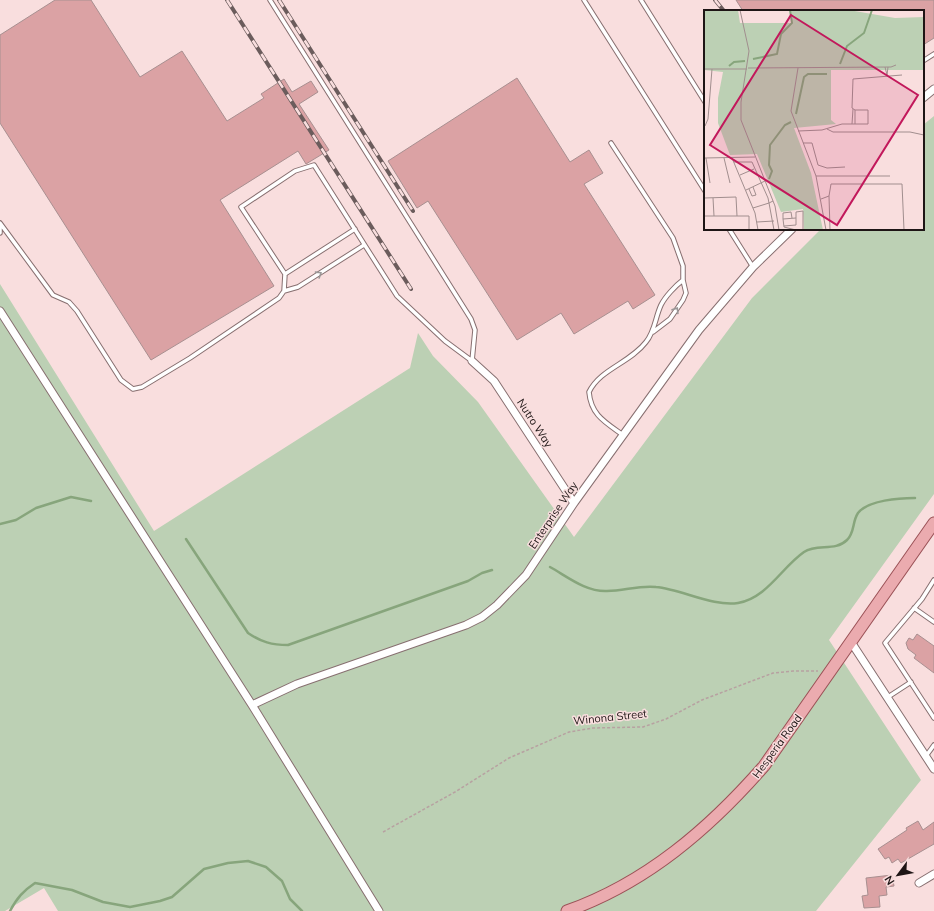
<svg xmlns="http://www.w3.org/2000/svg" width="934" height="911" viewBox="0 0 934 911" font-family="Mulish,sans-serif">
<rect width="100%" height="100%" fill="#f9dede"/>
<path fill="#bcd0b4" d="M934 116V494L829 640 921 780 816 911H58L44 888 5 911H0V284L154 531 410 368 418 333 433 356 478 402 574 537 752 298 821 229H923V125Z"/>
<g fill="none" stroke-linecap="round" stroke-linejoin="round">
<path stroke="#87a57c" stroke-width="2.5" d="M0 524 16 520 36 508 71 497 91 501
M186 539 248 633C261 642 272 645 288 645L468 581 482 573 492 570
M550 567C568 577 586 592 607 591 624 591 639 585 656 587 681 589 713 607 738 603 767 598 782 567 804 552 817 543 835 552 847 540 855 532 852 522 858 513 868 500 900 498 915 498
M10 911C17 898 23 891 35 883L72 890 103 902 130 907 160 901 172 897 204 869 228 863 248 861 266 867 282 881 290 899 302 911"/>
</g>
<path fill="#dba2a4" stroke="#a88f90" d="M55 0H91L140 77 182 51 227 121 264 98 261 94 284 79 292 92 311 81 318 92 299 104 329 150 306 164 298 151 220 200 274 286 151 360 0 123V35Z
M736 0H934V38L923 45V11H743Z
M517 78 570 162 589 150 603 173 584 184 655 295 633 309 628 301 574 334 561 313 517 340 428 201 417 208 388 161Z
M917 634 934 646V673L914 658 916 655 908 649 906 643 909 638 913 640Z
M918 821 923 830 934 822V844L901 863 898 859 892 863 889 857 885 859 878 849 907 830 906 828Z
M892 875 894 886 886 887 887 895 879 896 880 907 864 908 862 896 868 895 866 878Z"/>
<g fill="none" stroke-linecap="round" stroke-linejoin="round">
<g stroke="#876f70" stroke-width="5.5">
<path id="service" d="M270 0 471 319 475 330 472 361 445 341 397 296 314 165 295 171 241 207 285 274 355 229
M584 0 705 191
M641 0 705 102
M923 61 934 54
M611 143 673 238 683 266V280L686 293 683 300 670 319 653 332
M0 223 53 295 69 302 77 311 121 380 133 389 142 387 190 358 279 298 284 291 285 274
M729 229 753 267
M0 233V225
M284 291 298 287 364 245
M623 435C605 422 591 415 589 392 600 369 630 363 646 342 655 331 655 318 661 305 665 297 675 286 683 280
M934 580 922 599 885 643 934 718
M914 608 934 622
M888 697 911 682
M926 756 934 745"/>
</g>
<g stroke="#876f70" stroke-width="9">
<path id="minor" d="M923 98 934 89
M0 311 252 705 379 911
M472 361 494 381 574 503
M851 642 934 769
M252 705 297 684 466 625 482 617 497 605 526 575 574 503 699 330 753 267 792 229
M919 883 934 874"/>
</g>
<g stroke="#9b5257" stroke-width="13">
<path id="primary" d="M567 911C646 883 709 829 764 766L934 523"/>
</g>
<path stroke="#b7a1a1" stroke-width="1.5" stroke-dasharray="3 2" stroke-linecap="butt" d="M383 832 455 792 509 758 569 732 593 728 643 727 666 719 702 700 773 673 793 671H818"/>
<use href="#service" stroke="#fff" stroke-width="3.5"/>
<use href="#minor" stroke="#fff" stroke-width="7"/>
<use href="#primary" stroke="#ebabaf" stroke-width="11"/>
<g stroke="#6b5c5c" stroke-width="4">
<path id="rail" d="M227 0 411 289
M279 0 413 211
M715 0 724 11"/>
</g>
<use href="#rail" stroke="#f9dede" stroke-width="2.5" stroke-dasharray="8" stroke-linecap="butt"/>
</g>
<defs><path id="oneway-chevron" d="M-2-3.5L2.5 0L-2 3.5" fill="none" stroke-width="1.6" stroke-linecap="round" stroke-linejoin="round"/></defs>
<g stroke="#9a9696">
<use href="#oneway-chevron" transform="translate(319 274) rotate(-32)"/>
<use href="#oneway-chevron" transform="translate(676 310) rotate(-58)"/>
</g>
<g text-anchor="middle" stroke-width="3" stroke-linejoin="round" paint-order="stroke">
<g font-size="11" fill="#1e1515" stroke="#f9dede">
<text transform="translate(535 423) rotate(57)" y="4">Nutro Way</text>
<text transform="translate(553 515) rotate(-56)" y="4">Enterprise Way</text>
<text transform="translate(610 717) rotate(-6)" y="4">Winona Street</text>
<text transform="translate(777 746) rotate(-54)" y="4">Hesperia Road</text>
</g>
</g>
<g transform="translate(704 10)">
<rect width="220" height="220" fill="#f9dede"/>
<path d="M0 0H34L36 13H87V0H145L191 8 220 7V60H127V110L132 114 90 118 107 163 119 220H100L99 199 77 202 53 144 26 145 14 113V88L19 62 0 60Z" fill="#bcd0b4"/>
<path fill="none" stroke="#87a57c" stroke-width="2" d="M49 49 73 44 77 24 88 13 86 0M136 54 143 36 160 23 168 0M25 56 30 52 41 51M92 104 100 67 104 64H123M65 169 68 161 65 155 66 135 81 115 87 112"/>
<path fill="none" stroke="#a18e8e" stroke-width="1" d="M36 0 45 41 37 92V110L71 196 75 220M181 57 183 65 184 57M44 58 187 57 192 55M94 58 87 101 112 166 122 220M0 59H43M151 100 148 98 149 69 198 65M148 114 149 99M1 116 4 109 8 59M123 119 129 122H206L220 125M94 121 118 120 138 114H164V100H151V114M99 133H108L114 155 123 158 141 157M0 148 51 147M2 148 6 173M20 148 26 173M28 148 51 203 54 220M30 152H48L64 188 65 193 49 198M36 165 50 159M112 166H186M45 179 48 186 52 185 49 177M42 180 61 171M125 186 127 174H198L200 220M0 188 32 187 33 206M9 188 10 206M117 189 125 186 126 220M69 191 65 193 70 220M0 206H45V220M92 208V202L99 201V220M79 209V203L87 202 88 208M53 212 70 211M80 216 92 215V208L79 209 80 217 92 220"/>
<path fill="#c2185b" fill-opacity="0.15" stroke="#c2185b" stroke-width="2" d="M87 5 214 85 133 215 6 135Z"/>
<rect width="220" height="220" fill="none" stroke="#1e1515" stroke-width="2"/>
</g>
<g transform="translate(898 875) rotate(238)" stroke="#f9dede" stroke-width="3" paint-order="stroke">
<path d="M0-3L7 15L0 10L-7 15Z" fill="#1e1515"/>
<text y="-6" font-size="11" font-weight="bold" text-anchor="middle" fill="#1e1515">N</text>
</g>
</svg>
